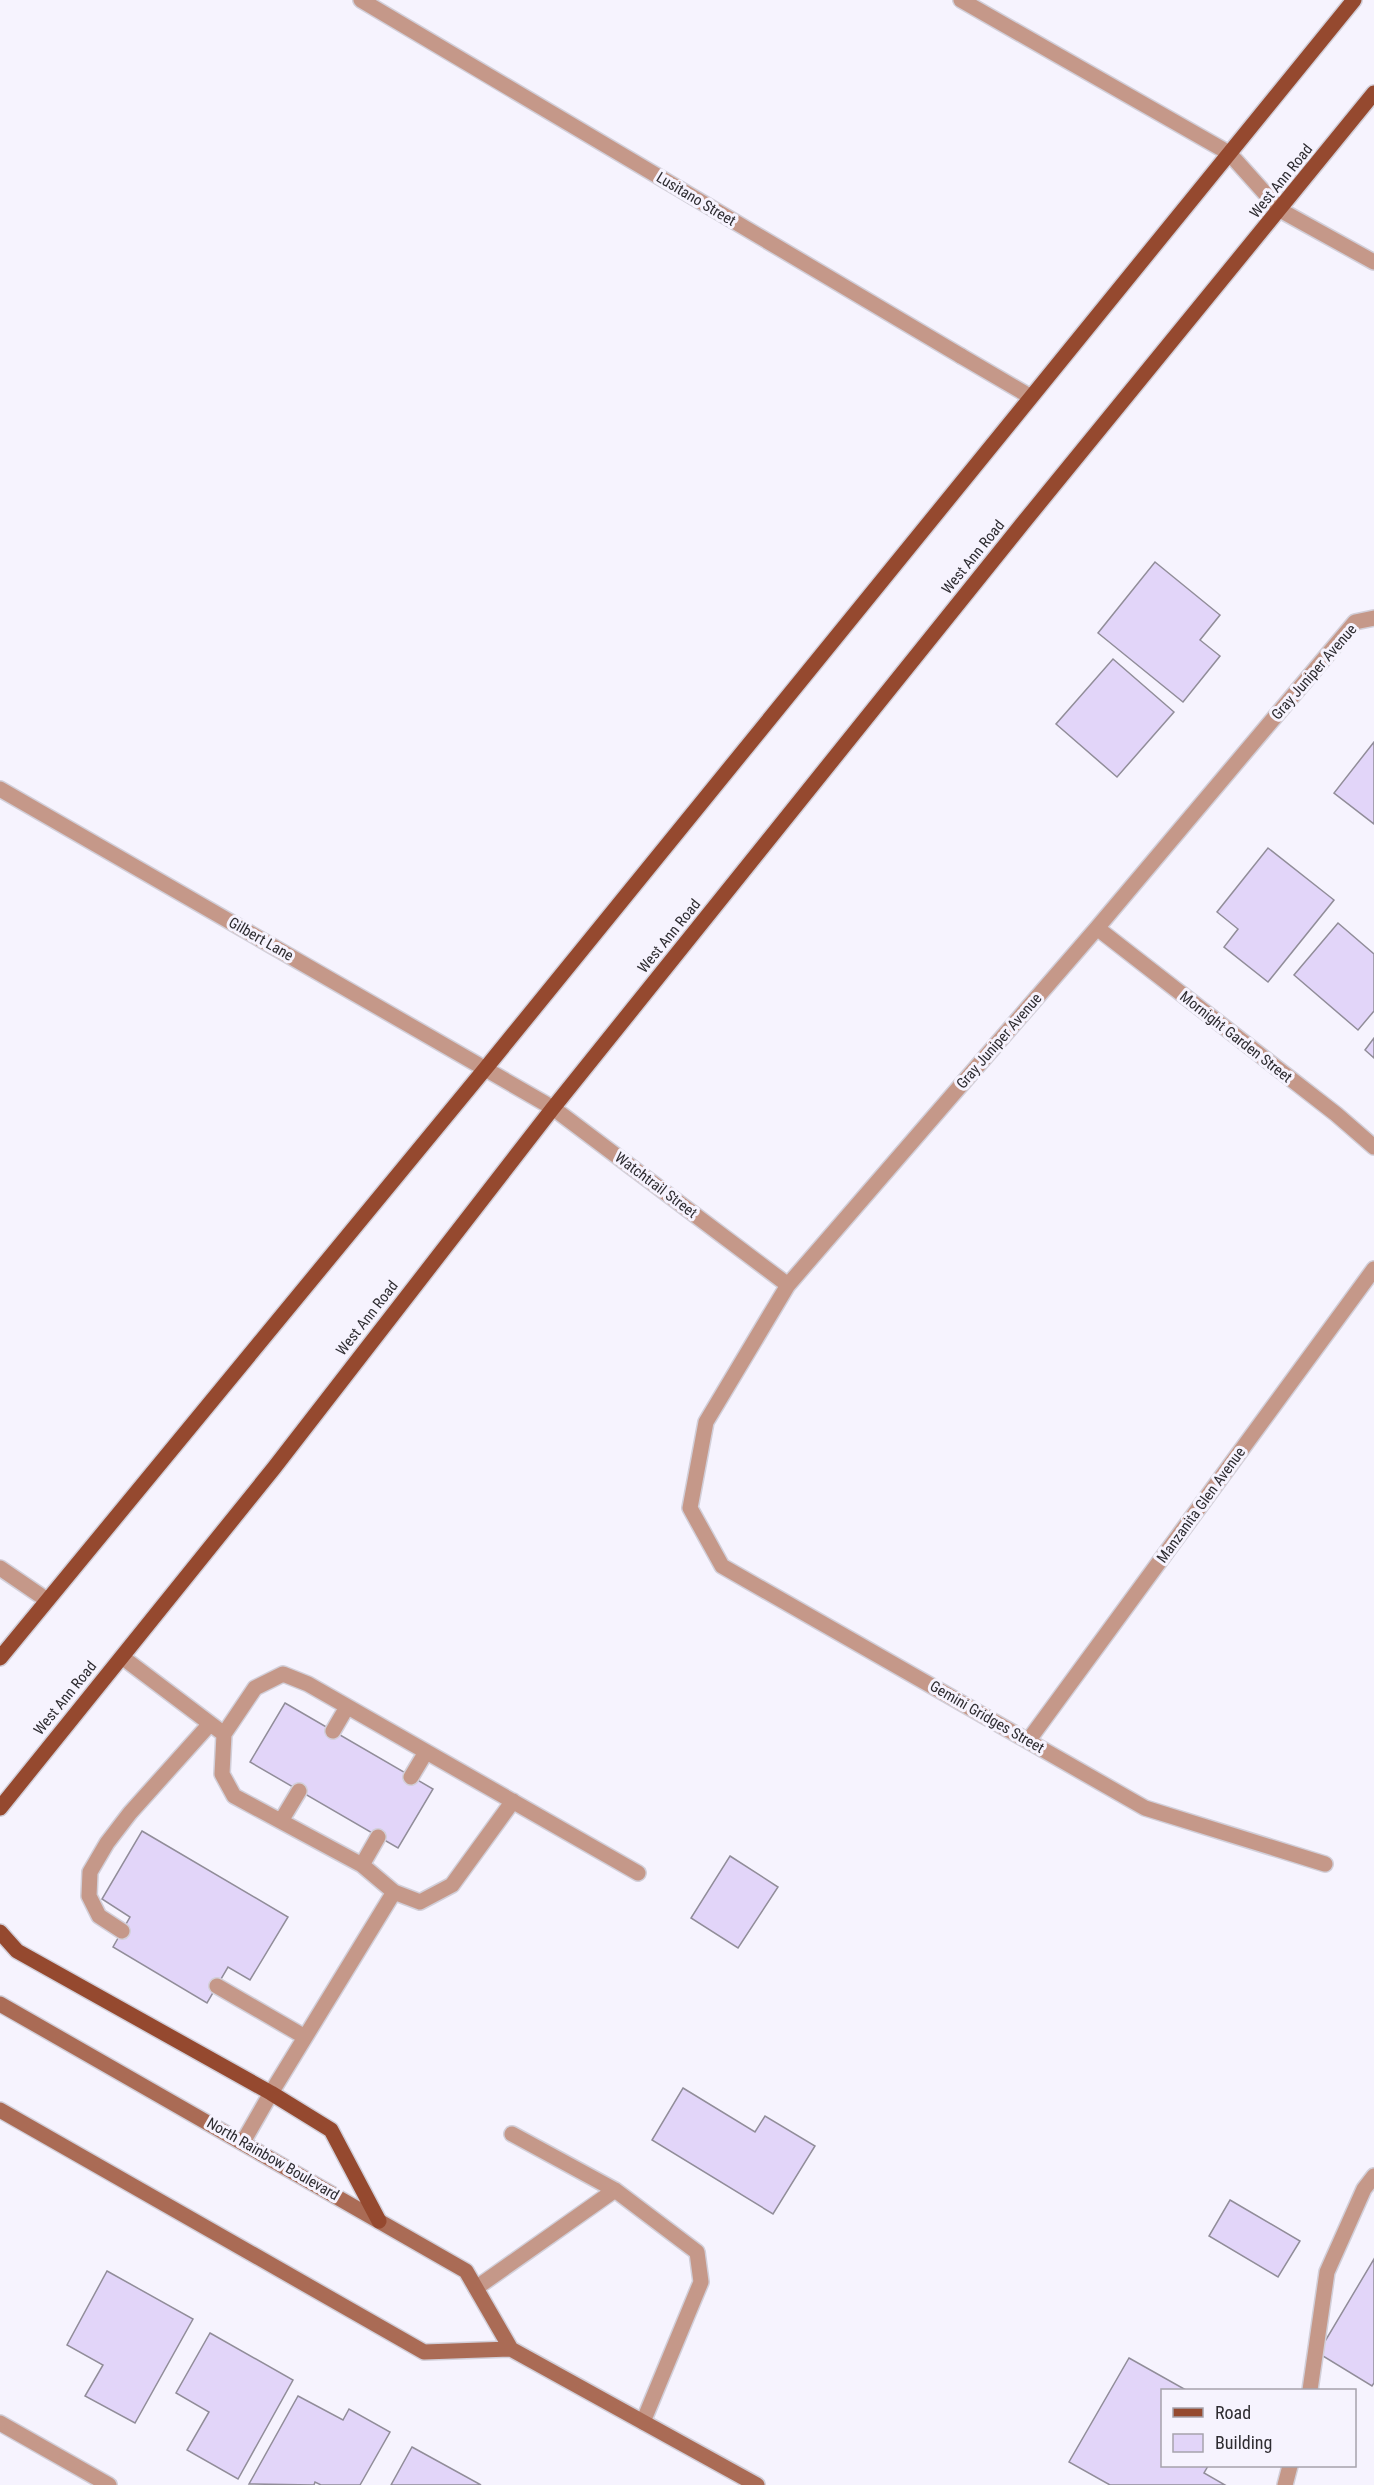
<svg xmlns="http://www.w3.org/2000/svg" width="1374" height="2485" viewBox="0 0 1374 2485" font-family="'Roboto Condensed',sans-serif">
<rect width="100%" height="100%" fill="#f6f3fe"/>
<path fill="#e2d5f9" stroke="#918d99" stroke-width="1.5" d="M1155 562 1220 615 1200 640 1220 656 1183 702 1098 633Z
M1113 659 1174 712 1117 777 1056 724Z
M1374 742V824L1334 793Z
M1268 848 1334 900 1268 982 1224 947 1238 929 1217 912Z
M1338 923 1374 954V1011L1358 1030 1294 975Z
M1374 1038V1058L1365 1050Z
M285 1703 433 1789 398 1848 250 1762Z
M142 1831 288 1917 250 1980 228 1967 207 2003 113 1947 130 1917 102 1899Z
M730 1856 778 1887 738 1948 691 1918Z
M683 2088 755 2132 765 2116 815 2146 773 2214 652 2140Z
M1230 2200 1300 2241 1278 2277 1209 2236Z
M1374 2259V2383L1372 2386 1318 2353Z
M107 2271 193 2319 135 2423 85 2396 103 2365 67 2345Z
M210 2333 293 2380 238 2479 187 2450 209 2412 176 2393Z
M1129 2358 1186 2390H1162V2466H1208L1204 2473 1225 2485H1110L1069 2462Z
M298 2396 343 2420 349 2409 390 2432 360 2485H321L315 2482 314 2485 249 2484Z
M412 2447 481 2485H391Z"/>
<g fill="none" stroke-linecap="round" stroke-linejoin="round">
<g stroke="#d2cfd9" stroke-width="18">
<path id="lane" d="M961 0 1229 153
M961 356 1031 397
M0 1568 47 1600
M122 1657 224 1734 222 1774 234 1796 362 1865 394 1892 271 2093 243 2142
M333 1731 347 1707
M224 1734 255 1688 283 1674 308 1684 638 1873
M411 1777 426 1752
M281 1821 299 1791
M362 1865 378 1837
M394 1892 420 1902 452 1885 513 1801
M122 1931 99 1916 89 1896 90 1872 107 1843 130 1813 209 1725
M217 1986 305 2037
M512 2134 615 2190 697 2252 701 2282 643 2422
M476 2288 615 2190
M1310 2390 1327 2272 1364 2189 1374 2176
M1285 2485 1290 2466"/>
</g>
<g stroke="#d2cfd9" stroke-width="18">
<path id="street" d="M361 0 961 356
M1229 153 1280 210 1374 262
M0 789 553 1108 788 1285
M1097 928 1336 1114 1374 1147
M1028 1741 1374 1269
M1325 1864 1145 1808 722 1566 690 1508 706 1422 788 1285 1097 928 1355 622 1374 618
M0 2423 109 2485"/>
</g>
<g stroke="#d2cfd9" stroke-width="18">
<path id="secondary" d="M0 2004 466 2271 511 2349
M0 2110 424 2352 511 2349 757 2485"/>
</g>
<g stroke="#d2cfd9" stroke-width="18">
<path id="primary" d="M0 1658 485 1069 1354 0
M0 1808 274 1468 553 1108 1023 523 1374 93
M0 1932 17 1951 271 2093 331 2130 379 2221"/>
</g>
<use href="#lane" stroke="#c59889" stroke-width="15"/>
<use href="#street" stroke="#c59889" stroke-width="15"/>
<use href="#secondary" stroke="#aa6b55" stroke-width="15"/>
<use href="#primary" stroke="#95492f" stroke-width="15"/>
</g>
<g text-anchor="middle" stroke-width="6" stroke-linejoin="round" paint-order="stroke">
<g font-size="15" fill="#2e2c31" stroke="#f6f3fe">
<text transform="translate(1281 181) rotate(-51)" y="5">West Ann Road</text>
<text transform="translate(696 199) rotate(31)" y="5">Lusitano Street</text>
<text transform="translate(973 557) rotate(-51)" y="5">West Ann Road</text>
<text transform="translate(1314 672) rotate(-49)" y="5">Gray Juniper Avenue</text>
<text transform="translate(669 936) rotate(-51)" y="5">West Ann Road</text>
<text transform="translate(261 939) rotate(30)" y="5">Gilbert Lane</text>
<text transform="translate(1236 1037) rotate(38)" y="5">Mornight Garden Street</text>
<text transform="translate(999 1041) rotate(-49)" y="5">Gray Juniper Avenue</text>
<text transform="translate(656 1185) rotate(37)" y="5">Watchtrail Street</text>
<text transform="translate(367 1318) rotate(-52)" y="5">West Ann Road</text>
<text transform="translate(1201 1505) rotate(-54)" y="5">Manzanita Glen Avenue</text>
<text transform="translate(65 1698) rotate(-51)" y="5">West Ann Road</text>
<text transform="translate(987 1717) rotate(30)" y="5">Gemini Gridges Street</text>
<text transform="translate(273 2159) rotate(30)" y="5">North Rainbow Boulevard</text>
</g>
</g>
<rect x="1161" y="2389" width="195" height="78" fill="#f6f3fe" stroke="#a6a3ac" stroke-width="1.5"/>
<rect x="1173" y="2408" width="30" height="9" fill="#95492f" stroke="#a6a3ac" stroke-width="1.5"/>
<text x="1215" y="2419" font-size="18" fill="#2e2c31">Road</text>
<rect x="1173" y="2434" width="30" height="18" fill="#e2d5f9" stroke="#a6a3ac" stroke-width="1.5"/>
<text x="1215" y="2449" font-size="18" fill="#2e2c31">Building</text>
</svg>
